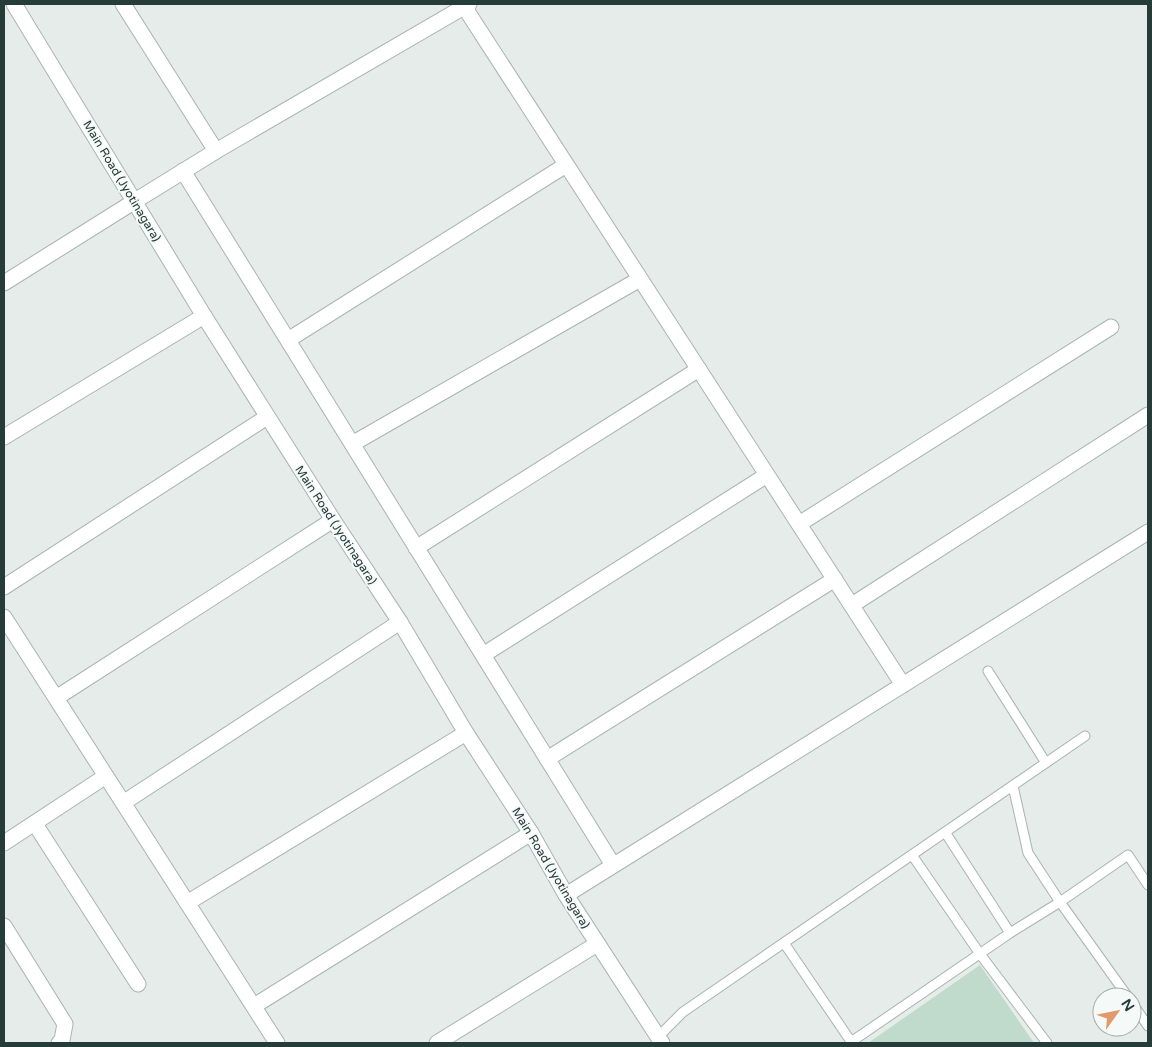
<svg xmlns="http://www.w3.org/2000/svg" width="1152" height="1047" viewBox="0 0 1152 1047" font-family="'Varela Round',sans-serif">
<rect width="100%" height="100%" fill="#e5ecea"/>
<path fill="#c0dbcb" d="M980 965 1034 1043H868Z"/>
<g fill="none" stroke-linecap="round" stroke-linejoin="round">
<g stroke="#a8b4b1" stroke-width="11">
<path id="service" d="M988 671 1046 763
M1013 786 1028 853 1060 902 1128 997
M945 832 1010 933
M912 855 980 954 1047 1043
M784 943 852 1043
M1132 1003 1148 1026
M658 1037 683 1012 1085 736
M851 1042 1010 933 1060 902 1128 855 1148 885"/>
</g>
<g stroke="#a8b4b1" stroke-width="17">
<path id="minor" d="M123 4 216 151
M465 8 903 685
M183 171 613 865
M4 283 135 201
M288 340 566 165
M4 437 204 316
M352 444 640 279
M799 524 1111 327
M416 548 699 369
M4 587 267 417
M852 605 1148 415
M4 617 277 1043
M483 655 767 475
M56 698 333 520
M547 759 835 579
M123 803 400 622
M35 824 138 984
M4 843 106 776
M566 895 1148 532
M187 903 466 733
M4 926 65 1024 62 1040 59 1043
M254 1006 531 833
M437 1043 597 944"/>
</g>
<g stroke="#a8b4b1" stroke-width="17">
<path id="tertiary" d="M14 4 204 316 333 520 400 622 466 733 531 833 566 895 662 1043
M135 201 216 151 469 4"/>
</g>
<use href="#service" stroke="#fff" stroke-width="9"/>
<use href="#minor" stroke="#fff" stroke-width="15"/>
<use href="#tertiary" stroke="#fff" stroke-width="15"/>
</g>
<g text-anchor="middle" stroke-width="4" stroke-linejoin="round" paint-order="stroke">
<g font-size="12" fill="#263c39" stroke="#f5f9f7">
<text transform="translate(122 181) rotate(59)" y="4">Main Road (Jyotinagara)</text>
<text transform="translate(336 525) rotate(57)" y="4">Main Road (Jyotinagara)</text>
<text transform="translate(551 868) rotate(59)" y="4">Main Road (Jyotinagara)</text>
</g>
</g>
<rect width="1152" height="1047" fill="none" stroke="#263c39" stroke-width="10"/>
<g transform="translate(1117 1012) rotate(57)"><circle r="24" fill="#f5f9f7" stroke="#a2adab"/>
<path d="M0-4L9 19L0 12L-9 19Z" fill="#e29a6c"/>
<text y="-8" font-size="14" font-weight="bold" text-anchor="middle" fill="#263c39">N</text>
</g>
</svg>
